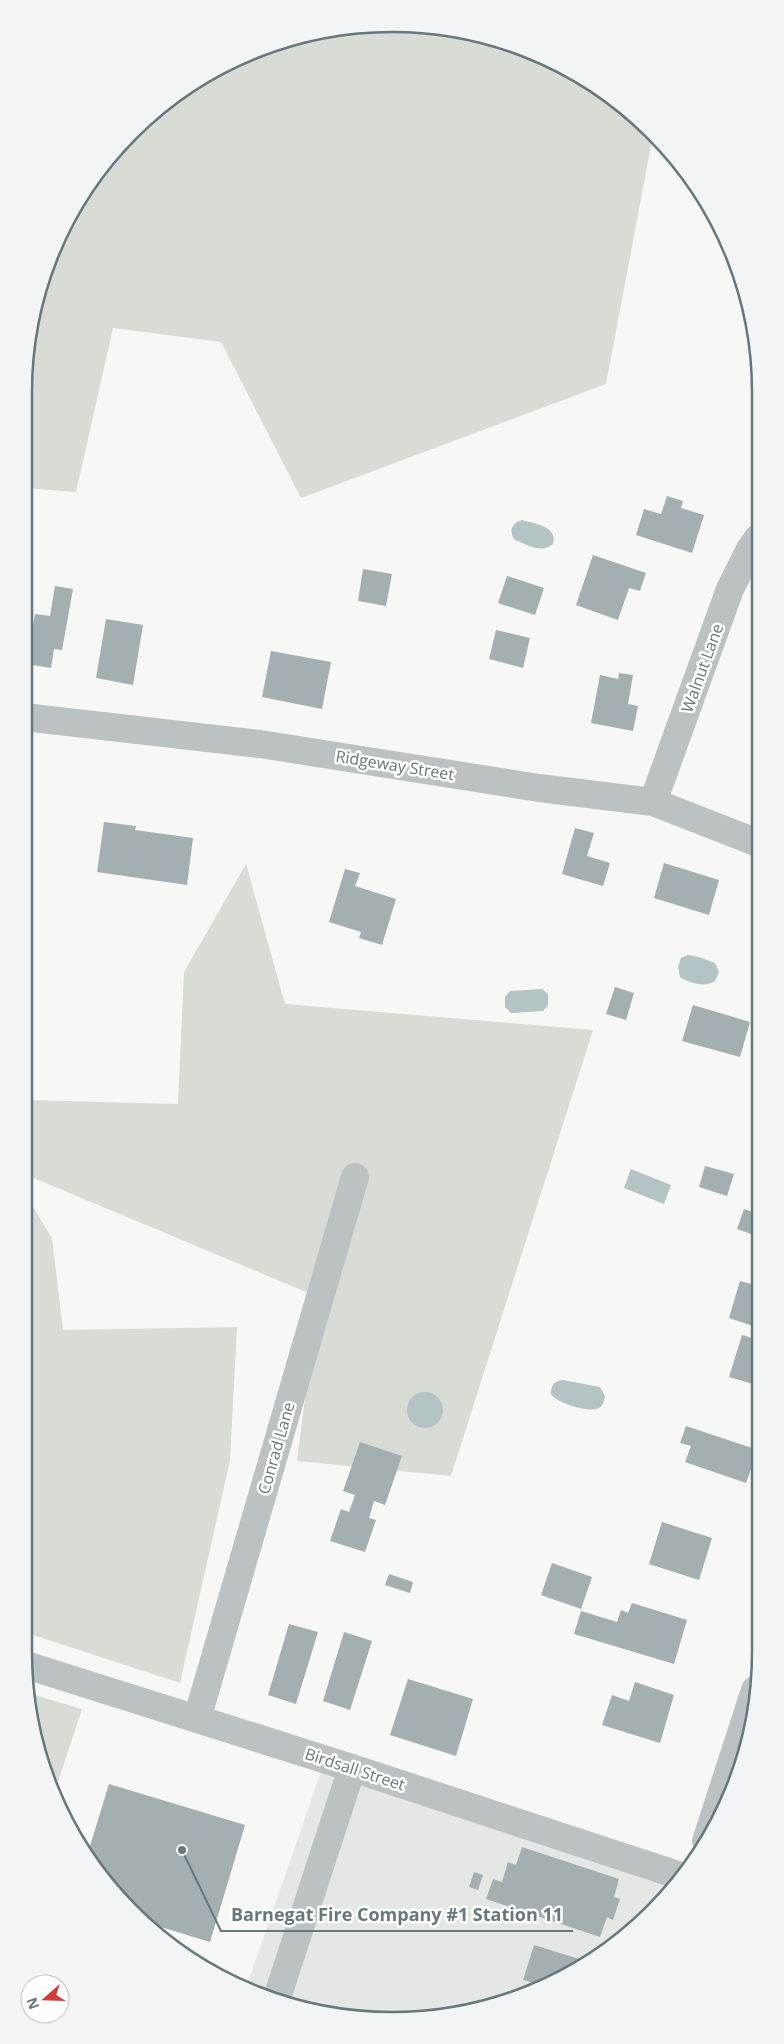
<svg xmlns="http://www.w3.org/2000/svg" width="784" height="2044" viewBox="0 0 784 2044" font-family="'Open Sans',sans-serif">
<rect width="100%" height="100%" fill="#f7f7f5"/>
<path fill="#e5e7e5" d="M324 1763 670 1886 668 1891 596 1958 533 1992 464 2013 344 2017 274 2001 246 1988Z"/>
<path fill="#d8dcd4" d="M416 25 488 36 596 86 653 135 606 384 301 498 221 342 113 328 76 492 24 488V392L36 296 62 229 100 168 149 115 208 73 274 43 344 27Z
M246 864 285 1004 593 1030 451 1476 297 1461 318 1297 24 1174V1100L178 1104 184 972Z
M27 1197 52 1238 63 1330 237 1327 230 1460 180 1683 24 1632V1207Z
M31 1694 82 1709 54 1794 43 1771Z"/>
<path fill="#b4c3c4" d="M522 520C535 524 558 526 553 544 542 554 528 545 515 540 508 531 512 523 522 520Z
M688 955 699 957 715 963 719 972 715 981C705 988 689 983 680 977L678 967 681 958Z
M542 989 548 994V1005L543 1011 511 1013 505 1007V997L510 991Z
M631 1169 671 1185 664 1204 624 1188Z
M563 1380 600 1387 605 1396C604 1402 603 1407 597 1409 587 1412 556 1403 551 1394 551 1385 554 1381 563 1380Z
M407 1410a18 18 0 1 1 36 0a18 18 0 1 1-36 0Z"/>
<path fill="#a4afb1" d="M667 496 683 501 681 508 704 515 692 553 636 535 644 509 661 514Z
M593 555 646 573 640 591 629 588 618 620 576 605Z
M363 569 392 574 386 606 358 601Z
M507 576 544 588 535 615 498 603Z
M55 586 73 589 62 650 54 649 51 668 26 664 35 614 50 616Z
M106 619 143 625 133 685 96 678Z
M496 630 530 638 523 668 489 659Z
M271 651 331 662 322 709 262 697Z
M619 673 633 675 628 704 638 706 633 731 591 723 600 675 618 679Z
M104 822 136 826 135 830 193 838 187 885 97 872Z
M575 828 594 833 587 856 610 863 603 886 562 874Z
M664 863 719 880 709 915 654 898Z
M345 869 360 873 355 886 396 899 382 945 359 938 361 932 329 922Z
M615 987 634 993 626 1020 606 1014Z
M693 1005 750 1022 740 1057 682 1041Z
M705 1166 734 1174 727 1196 699 1187Z
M744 1209 759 1214V1237L737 1229Z
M740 1281 759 1286V1328L729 1318Z
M742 1335 759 1340 760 1386 729 1377Z
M686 1426 758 1450 746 1483 685 1462 691 1446 680 1443Z
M360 1442 402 1456 385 1505 374 1501 369 1518 376 1520 365 1552 330 1541 341 1509 349 1512 355 1495 343 1491Z
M662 1522 712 1538 699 1580 649 1564Z
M552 1563 592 1577 581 1609 541 1595Z
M389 1574 413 1582 410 1593 385 1585Z
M632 1603 687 1620 674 1664 574 1634 581 1611 617 1622 621 1610 628 1613Z
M289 1624 318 1632 296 1704 268 1695Z
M344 1632 372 1641 350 1710 323 1701Z
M408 1679 473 1699 456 1756 390 1735Z
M635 1682 674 1695 660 1743 602 1725 612 1695 629 1701Z
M109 1784 245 1825 210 1942 151 1924 115 1895 87 1856Z
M522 1847 619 1879 614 1897 620 1899 613 1920 607 1917 600 1937 486 1899 493 1879 502 1882 508 1862 516 1865Z
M474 1872 483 1875 478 1890 469 1887Z
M534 1945 589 1962 544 1986 523 1980Z"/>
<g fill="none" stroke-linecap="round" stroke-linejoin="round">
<path stroke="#bcc2c4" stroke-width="28" d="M24 717 260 744 539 788 653 802 758 843
M653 802 730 589 750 549 758 538
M26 1665 352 1768 684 1877
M197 1719 355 1177
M706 1841 755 1690
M276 2001 352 1768"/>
</g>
<g text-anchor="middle" stroke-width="5" stroke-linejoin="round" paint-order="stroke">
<g font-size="16" fill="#65787d" stroke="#fff">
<text transform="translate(702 668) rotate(-70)" y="6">Walnut Lane</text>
<text transform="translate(395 765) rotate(9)" y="6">Ridgeway Street</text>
<text transform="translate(276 1448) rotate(-74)" y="6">Conrad Lane</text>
<text transform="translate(355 1769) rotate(18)" y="6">Birdsall Street</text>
</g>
</g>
<path d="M0 0H784V2044H0ZM392 32H392A360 360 0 0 1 752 392V1652A360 360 0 0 1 392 2012H392A360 360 0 0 1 32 1652V392A360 360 0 0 1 392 32Z" fill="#f3f4f5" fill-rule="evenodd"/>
<path fill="none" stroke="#65787d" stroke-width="2.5" d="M392 32H392A360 360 0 0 1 752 392V1652A360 360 0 0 1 392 2012H392A360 360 0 0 1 32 1652V392A360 360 0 0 1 392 32Z"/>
<path fill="none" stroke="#65787d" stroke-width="2" d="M182 1850L221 1931H573"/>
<circle fill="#65787d" stroke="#fff" stroke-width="2" cx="182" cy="1850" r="5"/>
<g font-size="18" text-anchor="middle" font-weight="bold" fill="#65787d" stroke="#fff" stroke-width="5" stroke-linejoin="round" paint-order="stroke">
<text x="397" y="1921">Barnegat Fire Company #1 Station 11</text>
</g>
<g transform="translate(45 1999) rotate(250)"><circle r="24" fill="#ffffff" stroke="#c1c9cb"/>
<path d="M0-4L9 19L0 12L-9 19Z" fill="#d23c3a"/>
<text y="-8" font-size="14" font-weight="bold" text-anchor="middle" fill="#65787d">N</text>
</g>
</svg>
